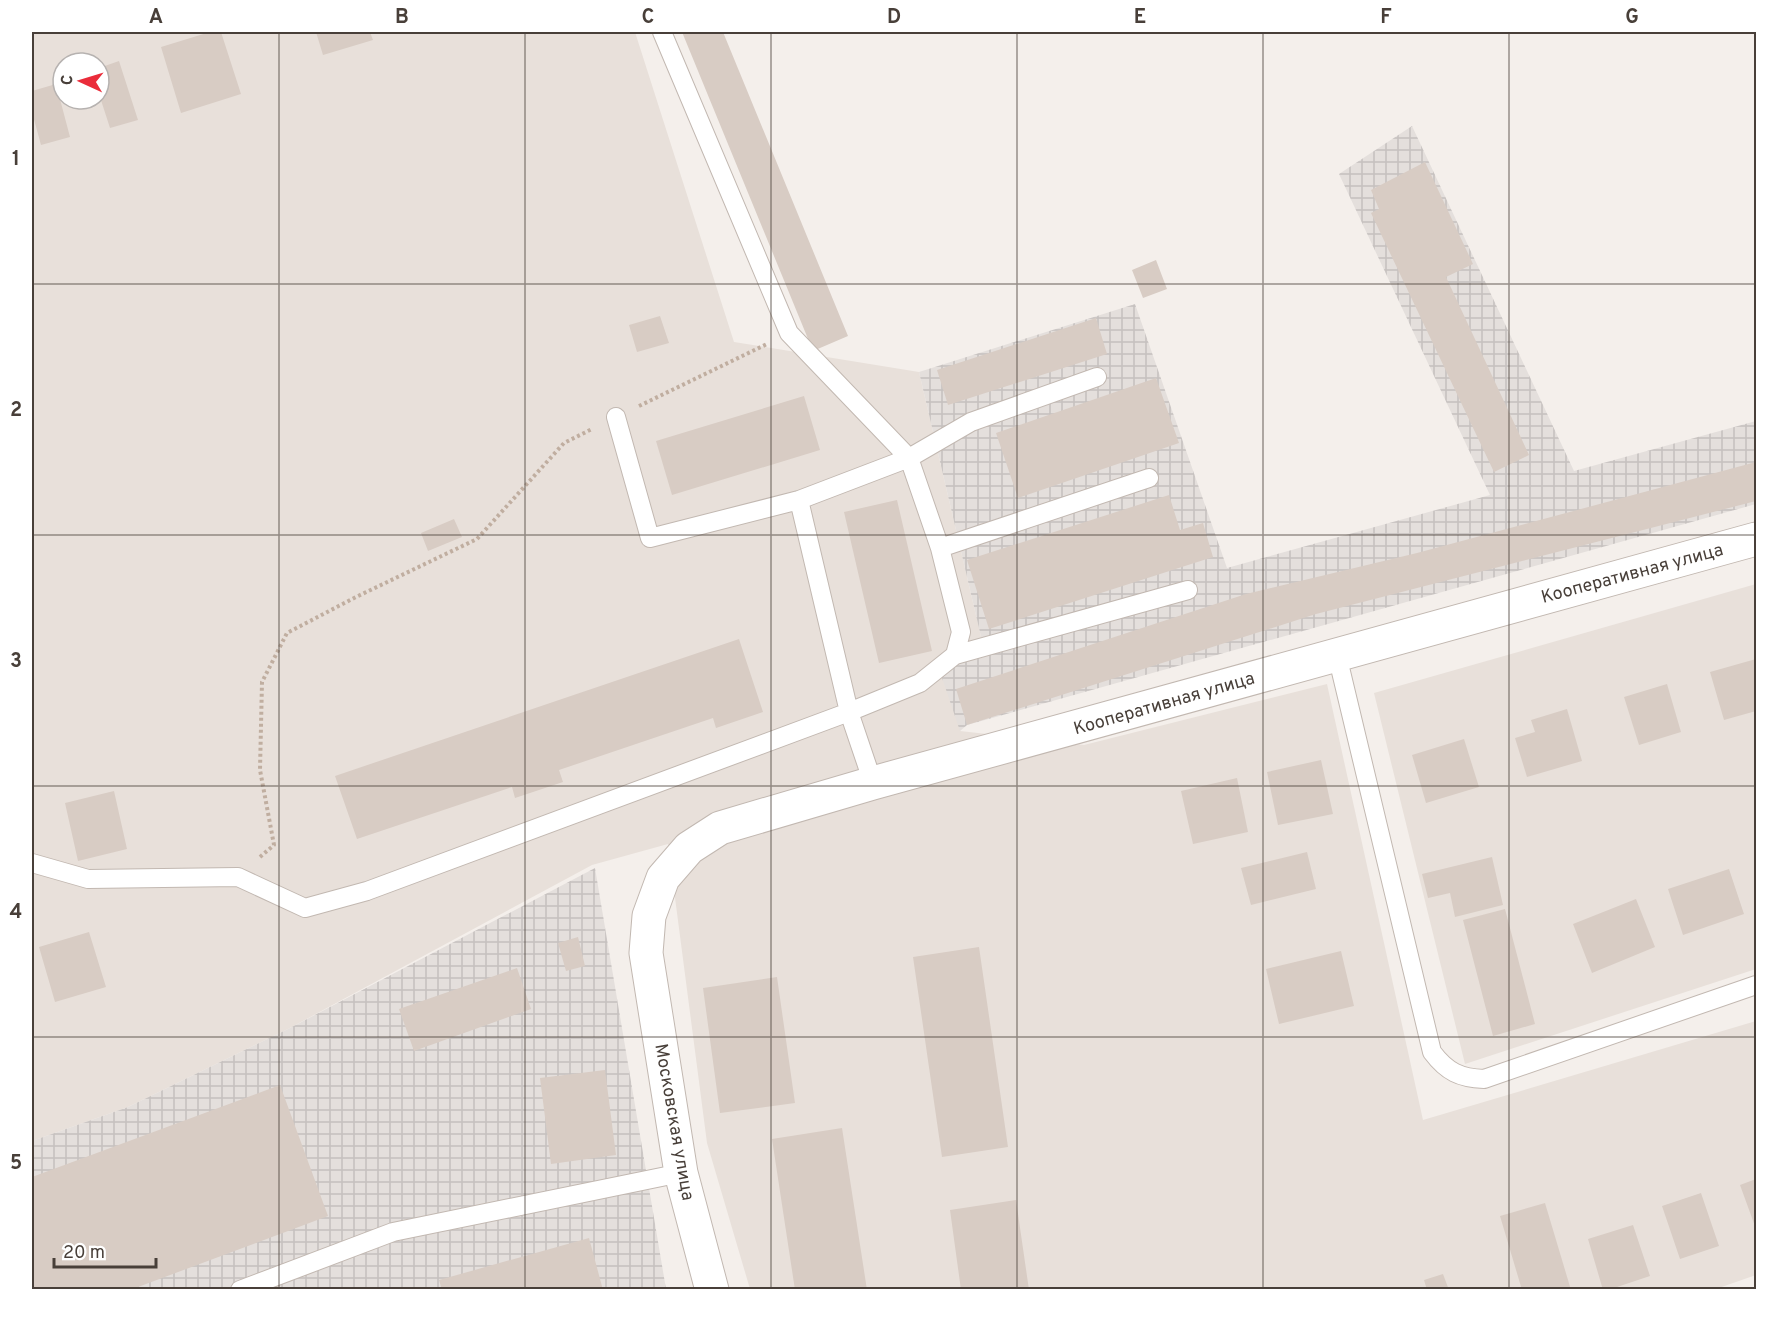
<svg xmlns="http://www.w3.org/2000/svg" width="1788" height="1321" viewBox="0 0 1788 1321" font-family="Overpass,sans-serif">
<defs>
<pattern id="industrial-grid" width="8" height="8" patternUnits="userSpaceOnUse" patternTransform="scale(1.5)"><rect width="8" height="8" fill="#e4dfdc"/><path d="M0 4h8M4 0v8" fill="none" stroke="#c5c0be"/></pattern>
</defs>
<rect width="100%" height="100%" fill="#f4efeb"/>
<path fill="#e8e0da" fill-rule="evenodd" d="M32 32H635L734 342 919 372 982 641 960 731 1084 745 1327 684 1423 1120 1756 1021V1275L1713 1290 750 1289 707 1143 668 844 592 865 288 1029 128 1107 32 1141ZM63 63H99V99H63Z
M1756 584V969L1465 1064 1374 693Z"/>
<path fill="url(#industrial-grid)" d="M1412 126 1574 471 1756 421V504L967 725 960 731 940 672 982 641 919 372 1135 304 1227 568 1490 495 1339 174Z
M595 868 666 1289H32V1141L128 1107 288 1029Z"/>
<path fill="#d8ccc4" d="M210 32H221L241 94 181 113 161 47Z
M316 32H370L373 40 323 55Z
M682 32H723L848 336 813 351Z
M119 61 138 120 110 128 99 94V68Z
M56 84 70 137 41 145 32 112V91Z
M1425 162 1473 264 1446 277 1529 455 1494 472 1371 213 1379 209 1371 190Z
M1156 260 1167 289 1143 298 1132 270Z
M660 316 669 343 637 352 629 325Z
M1096 318 1107 354 948 405 937 370Z
M1156 378 1179 443 1018 498 996 433Z
M804 396 820 450 672 495 656 441Z
M1756 462V501L1316 614 967 725 956 689 1246 594 1417 553Z
M1169 495 1180 530 1203 523 1213 557 989 629 967 560Z
M897 500 932 651 879 663 844 512Z
M454 519 462 537 428 551 421 533Z
M739 639 763 712 716 728 713 718 559 770 563 782 515 798 512 787 357 839 335 776Z
M1756 659V711L1724 720 1710 672Z
M1667 684 1681 732 1639 745 1624 697Z
M1567 709 1582 761 1527 777 1515 738 1535 732 1531 720Z
M1464 739 1479 787 1426 803 1412 755Z
M1321 760 1333 814 1278 825 1267 772Z
M1237 778 1248 832 1193 844 1181 791Z
M114 791 127 849 78 861 65 803Z
M1307 852 1316 889 1251 905 1241 868Z
M1492 857 1503 905 1455 917 1450 893 1428 898 1422 874Z
M1729 869 1744 914 1683 935 1668 889Z
M1636 899 1655 947 1592 973 1573 924Z
M1505 909 1535 1024 1493 1036 1463 920Z
M89 932 106 987 55 1002 39 947Z
M578 937 585 966 566 971 558 943Z
M979 947 1008 1147 942 1157 913 957Z
M1341 951 1354 1006 1279 1024 1266 969Z
M517 968 531 1009 414 1051 399 1009Z
M777 977 795 1103 720 1113 703 988Z
M605 1070 616 1155 551 1164 540 1078Z
M280 1085 328 1216 130 1290H32V1177Z
M842 1128 867 1290H795L772 1139Z
M1756 1179V1229L1740 1185Z
M1701 1193 1719 1246 1680 1259 1662 1206Z
M1016 1200 1029 1290H961L950 1210Z
M1545 1203 1571 1290H1522L1500 1216Z
M1633 1225 1650 1276 1608 1290H1603L1588 1239Z
M589 1238 603 1290H442L439 1280Z
M1443 1274 1449 1290H1427L1424 1280Z"/>
<g fill="none" stroke-linecap="round" stroke-linejoin="round">
<g stroke="#c2b8b1" stroke-width="20">
<path id="lane" d="M616 417 650 538 799 500 849 712 920 683 955 655 961 632 940 548 909 458 789 333 662 32
M799 500 909 458 971 422 1097 377
M940 548 1149 478
M955 655 1188 590
M1337 655 1432 1052C1447 1072 1460 1078 1484 1079L1756 985
M32 863 88 879 238 877 305 908 367 891 849 712 873 783
M240 1290 393 1232 681 1173"/>
</g>
<g stroke="#c2b8b1" stroke-width="35">
<path id="street" d="M712 1290 681 1173 646 953 649 916 663 878 689 848 720 828 873 783 1756 539"/>
</g>
<path stroke="#c0aea0" stroke-width="4" stroke-dasharray="3 3" stroke-linecap="butt" d="M639 406 767 344
M260 857 274 845 260 770 262 682 287 633 356 597 477 539 564 443 592 429"/>
<use href="#lane" stroke="#fff" stroke-width="18"/>
<use href="#street" stroke="#fff" stroke-width="33"/>
</g>
<path fill="none" stroke="#483f39" stroke-width="1.5" stroke-opacity="0.55" d="M279 32V1290M525 32V1290M771 32V1290M1017 32V1290M1263 32V1290M1509 32V1290M32 284H1756M32 535H1756M32 786H1756M32 1037H1756"/>
<g text-anchor="middle" stroke-width="6" stroke-linejoin="round" paint-order="stroke">
<g font-size="18" fill="#483f39" stroke="#fff">
<text transform="translate(1632 573) rotate(-15)" y="6">Кооперативная улица</text>
<text transform="translate(1164 703) rotate(-16)" y="6">Кооперативная улица</text>
<text transform="translate(675 1122) rotate(80)" y="6">Московская улица</text>
</g>
</g>
<rect width="1788" height="1321" fill="none" stroke="#ffffff" stroke-width="66"/>
<g transform="translate(81 81) rotate(274)"><circle r="28" fill="#ffffff" stroke="#b6b2b0" stroke-width="1.5"/>
<path d="M0-4.5L10 22L0 15L-10 22Z" fill="#ea2c3a"/>
<text y="-9" font-size="16" font-weight="bold" text-anchor="middle" fill="#483f39">С</text>
</g>
<path d="M54 1258v9h102v-9" fill="none" stroke="#483f39" stroke-width="3"/>
<text x="63" y="1258" font-size="18" fill="#483f39" stroke="#ffffff" stroke-width="4.5" paint-order="stroke">20 m</text>
<rect x="33" y="33" width="1722" height="1255" fill="none" stroke="#483f39" stroke-width="2"/>
<g font-size="20" text-anchor="middle" font-weight="bold" fill="#483f39">
<text x="156" y="23">A</text>
<text x="402" y="23">B</text>
<text x="648" y="23">C</text>
<text x="894" y="23">D</text>
<text x="1140" y="23">E</text>
<text x="1386" y="23">F</text>
<text x="1632" y="23">G</text>
<text x="16" y="165">1</text>
<text x="16" y="416">2</text>
<text x="16" y="667">3</text>
<text x="16" y="918">4</text>
<text x="16" y="1169">5</text>
</g>
</svg>
